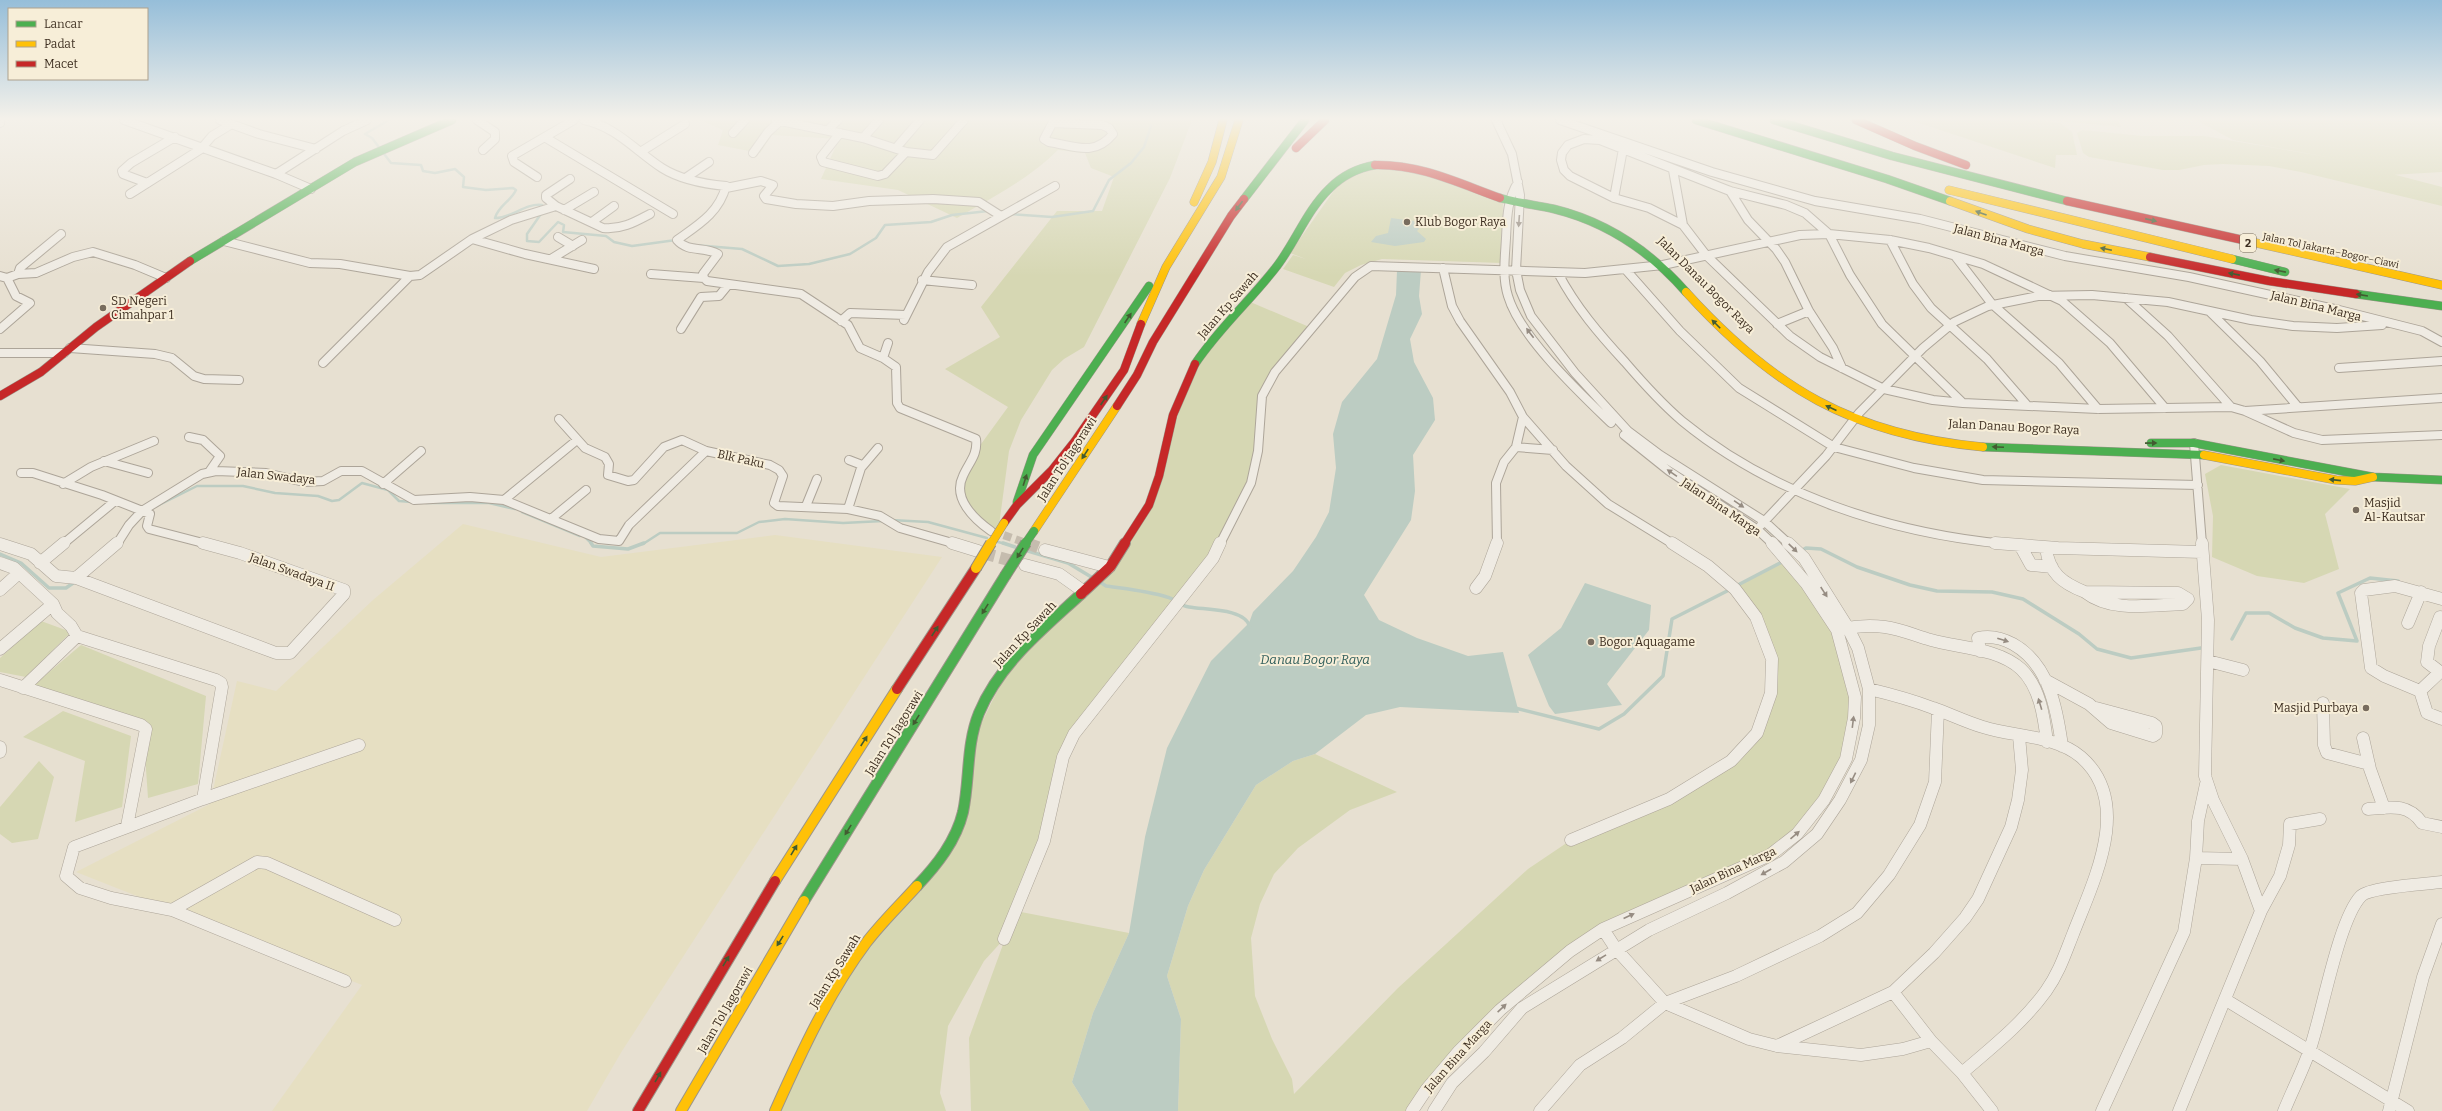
<svg xmlns="http://www.w3.org/2000/svg" width="2442" height="1111" viewBox="0 0 2442 1111" font-family="Bitter,serif">
<rect width="100%" height="100%" fill="#e7e0d1"/>
<path fill="#e6dfc2" d="M463 524 601 557 775 535 942 557 622 1051 587 1111H272L362 985 76 872 210 804 237 681 276 691 373 600Z"/>
<path fill="#d6d7b3" d="M700 120H1192L1170 178 1084 347 1064 359 1052 370 1021 420 1009 451 998 533 986 528 960 495 976 451 1008 407 945 369 1000 337 981 307 1057 211H1102L1114 177 1091 168 1085 153 1058 150C1029 179 993 197 957 218L898 190 821 179 839 139 772 135 760 153 718 145 723 130Z
M1910 120H2031L2060 123 2072 132 2077 155H2056L2055 168Z
M2048 120H2118L2121 127Z
M2196 120H2442V172L2390 175 2350 163 2442 187V206L2301 172 2269 166 2223 164 2204 165 2179 170H2163L2089 157 2083 153 2077 133 2082 130 2143 136H2204L2333 158 2233 140Z
M1377 167H1408L1503 200 1502 263 1382 259 1361 265 1345 273 1334 287 1283 269 1293 255 1306 259 1290 253 1340 182Z
M1248 301 1314 329 1275 372 1262 396 1251 483 1227 534 1074 734 1044 841 1016 911 1129 933 1093 1013 1072 1082 1090 1111H971L969 1038 1009 928 1004 939 984 961 948 1026 940 1093 946 1111H775L861 950 951 845 971 744 1011 663 1106 570 1150 501 1194 366Z
M2221 465 2350 489 2325 514 2339 569 2304 583 2257 576 2212 557 2213 516 2205 474Z
M1786 560 1837 630 1855 697 1850 742 1812 818 1770 855 1603 929 1505 1006 1412 1111H1178L1181 1019 1167 976 1188 906 1204 870 1256 785 1293 761 1315 754 1397 792 1350 810 1298 848 1274 874 1260 904 1251 938 1255 996 1272 1039 1292 1079 1294 1094 1398 988 1528 869 1571 840 1703 778 1757 733 1771 693 1766 640 1733 588Z
M41 621 71 632 26 677 0 672V658Z
M81 645 206 696 198 784 148 798 143 726 28 690Z
M63 711 131 736 122 807 75 822 85 761 23 737Z
M39 761 54 777 38 839 12 843 0 834V807Z"/>
<path fill="#bcccc2" d="M1391 218 1414 221 1419 229 1417 231 1426 239 1424 242 1395 246 1371 242 1376 236 1388 233Z
M1421 270 1419 296 1422 314 1410 339 1414 362 1433 398 1435 420 1413 455 1415 491 1411 520 1364 595 1379 620 1417 638 1468 656 1503 652 1519 713 1400 707 1366 715 1315 754 1293 761 1256 785 1204 870 1188 906 1167 976 1181 1019 1178 1111H1090L1072 1082 1093 1013 1129 933 1145 837 1167 748 1211 661 1249 623 1253 612 1293 571 1316 537 1329 512 1336 468 1333 434 1342 402 1377 359 1396 295 1397 271Z
M1585 583 1651 605 1649 630 1607 684 1622 705 1555 714 1549 706 1528 655 1561 628Z"/>
<g fill="none" stroke-linecap="round" stroke-linejoin="round">
<path stroke="#bcccc2" stroke-width="2.5" d="M389 120 365 134 372 138 391 163 421 165 423 171 435 173 455 169 464 177 463 187 486 190 513 188 516 190C511 201 498 206 495 218 513 218 524 203 542 205L543 211 527 234V241L539 242 558 222 564 225 563 232 606 236 614 242 632 246 676 240
M1010 214 1052 217 1093 211 1109 180 1131 163 1144 147 1151 126
M694 245 742 249 778 266 809 264 850 254 876 238 885 225 931 222 952 215 988 211
M426 503H489L515 509
M157 506 197 486H243L275 493 318 496 332 501 339 500 362 483 388 490 399 501 412 502
M522 512 580 536
M891 520 928 522 987 538
M585 537 592 544
M998 542 1006 544
M643 544 660 533H737L759 522 785 519 843 523 883 521"/>
<path stroke="#bcccc2" stroke-width="3.5" d="M591 543 593 546 628 549 644 543
M1003 543 1015 547
M1028 551 1068 563 1093 578
M1801 551 1806 548 1821 549 1857 567 1910 585 1937 591 1992 592 2023 599 2079 634 2097 649 2131 658 2201 648
M0 554 21 563 49 588H66L76 581
M1100 582 1106 586C1126 589 1147 591 1167 597 1175 599 1181 606 1189 607 1205 610 1245 608 1250 627
M1736 586 1784 561
M2232 639 2246 613H2269L2295 628 2323 638 2357 641 2338 593 2370 578 2398 581
M1515 708 1599 729 1624 714 1663 676 1672 619 1731 589"/>
<path stroke="#c5bcae" stroke-width="8" stroke-dasharray="8 4.5" stroke-linecap="butt" d="M992 531 1029 544"/>
<path stroke="#c5bcae" stroke-width="12" stroke-dasharray="12 5.5" stroke-linecap="butt" d="M1027 543 1045 550
M983 553 1016 562"/>
<g stroke="#ada599" stroke-width="10">
<path id="street-far1" d="M124 120 276 174 311 189
M220 120 259 134 316 149
M477 120 495 132V139L483 150
M584 120C615 126 636 151 662 168 681 180 704 184 726 186 719 213 698 225 677 240 688 253 704 246 718 254L703 274 704 278
M776 120 863 138 906 152 933 155 964 120
M1496 120 1512 154 1520 195 1516 270 1520 290 1531 316 1575 373 1628 431 1660 455 1764 521 1789 544
M1560 120 1712 172 1815 201 1920 219 2065 256 2189 277 2339 310 2422 331 2442 342
M0 121V123
M1053 123 1102 125 1109 128 1113 134C1094 157 1075 146 1049 142L1044 139 1054 120
M828 130 838 120
M733 133 745 120
M840 133 821 157 823 162 878 176 885 174 906 152
M546 138 673 214
M863 138 879 120
M1584 139 1600 140 1730 191 1786 205 1805 213 1829 234 1850 275 1882 324 1963 403 1933 400 1884 389 1820 357 1790 336 1706 255 1683 225 1649 208 1614 198 1570 176 1564 170 1561 160 1562 153 1568 145Z
M896 148 920 120
M642 151 685 124
M753 153 768 132 780 121
M1673 170 1683 225
M276 174 343 131 367 120
M537 177 514 162 512 156 574 120
M687 177 709 162
M1518 182C1507 200 1507 218 1506 238 1505 257 1502 277 1508 296 1520 337 1580 393 1611 423
M147 183 123 174 122 171 131 163 175 137
M726 188 761 181 773 185 764 196 766 199 796 204 833 206 869 201 933 199 979 202 1001 216
M1730 191 1748 220 1776 249 1785 262 1809 311 1833 348 1842 368
M130 194 201 149 212 136 230 125
M1614 198 1623 149
M556 206 546 198V195L570 179
M564 210 594 192
M592 222 614 206
M558 237 573 246
M472 239 511 220 556 206 603 228C621 230 635 222 650 214
M1890 240 1913 284 1931 308 1987 359 2027 405
M224 241 310 263 340 264 410 276 323 363
M1955 256 1992 304 2059 363 2098 409
M551 259 582 240
M1443 268 1452 306 1460 321 1510 392 1523 417 1566 466 1608 504 1673 544
M1626 270 1680 331 1739 388 1834 447 1914 468 1983 480 2198 485
M1558 273C1576 307 1599 334 1625 362 1643 383 1661 403 1682 421 1772 495 1890 533 2005 544
M18 274 20 268 61 234
M651 274 704 278 707 281 801 294 848 325 860 348 883 358 896 367 897 403 900 408 976 439C978 455 969 462 963 476 952 498 974 519 991 531
M0 276 7 278 18 274 36 273 73 257 93 252 135 265 166 278
M410 276 420 275 472 239 525 254 594 269
M922 280 972 285
M2126 298 2168 336 2231 407
M2210 312 2260 361 2298 407
M904 320 928 272 947 247 1055 186
M841 321 850 313 906 315
M1777 324 1809 311
M0 329 30 303 16 296 7 278
M681 329 701 297 719 296 728 285
M70 348 155 354 172 358 194 376 204 379 239 380
M0 353H64
M883 358 888 343
M2339 368 2442 361
M1963 403 2098 409 2231 407 2245 411 2442 398
M2245 411 2294 433 2322 440 2442 435
M559 419 585 448 605 457 609 464 608 475 628 481 634 480 664 447 682 440 706 451 770 465 779 470 783 476 774 503 778 506 848 509 880 516 900 528 956 544
M1624 435 1669 471 1758 530 1773 544
M189 437 203 440 220 456 209 472
M2194 443 2202 544
M1516 447 1553 450
M849 460 862 465
M104 461 148 473
M21 473H33L102 495 150 514 147 526 149 529 207 544
M63 484 91 467 154 441
M383 484 421 451
M504 500 577 440
M806 506 817 479
M848 509 861 468 878 448
M551 519 586 490
M1761 525 1826 456 1859 413 1923 348 1954 322 1988 306 2038 296 2092 295 2168 302 2251 320 2293 326 2337 328 2382 325
M63 544 115 501
M117 544 129 525 142 511 202 474 216 471 266 473 304 482 323 481 341 471H362L414 500 470 497 504 500 599 539 619 541 629 525 706 451
M1220 544 1251 483 1258 451 1262 396 1275 372 1355 277 1371 266 1585 273 1663 265 1800 235 1829 234 1890 240 1929 248 1983 264 2062 301 2110 343 2165 408
M1497 544 1496 483 1504 462 1516 447 1523 417"/>
</g>
<g stroke="#ada599" stroke-width="13">
<path id="street" d="M952 543 978 551
M1995 543 2058 548 2202 552
M2202 543 2208 620 2205 776 2213 800 2242 859 2261 911
M0 544 31 554 56 576 76 578 117 543
M2020 545 2031 565 2052 567
M2046 548C2049 573 2062 583 2085 592
M1045 550 1109 567
M0 563 14 568 53 604 57 613 71 626 77 636 216 680 221 683 222 687 203 799 74 847 66 876 80 888 111 898 172 910 345 981
M40 563 64 543
M1025 565 1059 574 1083 591
M76 578 276 653H290L344 594V590L240 553 203 543
M1476 588 1485 576 1497 543
M0 590 19 573
M2085 592 2178 593 2188 599 2183 604C2151 605 2112 613 2085 592Z
M2442 599 2395 586 2364 590 2361 593 2371 668 2384 676 2420 691 2427 713 2442 719
M2408 623 2421 592
M1842 629C1856 626 1870 625 1885 627 1901 629 1916 636 1931 640 1959 648 1998 648 2021 669 2040 687 2044 717 2047 742
M0 649 53 604
M1980 651 1978 638C1991 635 2002 638 2013 644 2049 664 2057 709 2062 746
M2208 661 2243 670
M0 680 141 725 146 729 127 826
M2045 680 2089 704 2111 723 2153 736 2156 734V726L2152 723 2096 708
M23 688 77 636
M1869 689C1890 694 1912 700 1933 708 1950 714 1966 722 1983 727 2014 737 2055 735 2081 757 2134 803 2093 882 2073 934 2065 954 2059 973 2046 991 2023 1023 1991 1048 1962 1073
M2420 691 2440 672 2427 662 2429 646 2440 617 2442 618
M2323 703 2324 745 2327 753 2369 764
M2363 738 2370 769 2384 808
M0 747V752
M203 799 359 745
M2368 809C2390 807 2408 803 2422 823L2442 827
M1571 840 1669 799 1731 761 1757 733 1771 693 1772 659 1756 617 1735 589 1708 566 1672 543
M2196 858 2242 859
M172 910 257 862 267 863 395 920
M1603 929 1616 949 1665 1003 1749 1039 1777 1046 1861 1055 1903 1049 1931 1041
M1004 939 1044 841 1063 757 1074 734 1213 558 1220 543
M1893 992 1931 1041 1962 1073 1992 1111
M2226 1000 2408 1111
M1777 1046 1893 992 1934 953 1965 918 1978 899 2011 827 2018 800 2022 770 2019 736
M1412 1111 1426 1090 1459 1051 1500 1010 1570 951 1603 929 1770 855 1797 834 1824 800 1846 759 1854 718 1855 697 1837 630 1806 583 1772 543
M1434 1111 1452 1083 1484 1052 1522 1008 1649 930 1727 893 1784 862 1817 834 1840 800 1861 760 1869 725V689L1858 648 1848 628 1804 558 1788 543
M1540 1111 1580 1065 1622 1038 1665 1003 1736 976 1820 936 1857 913 1889 875 1920 825 1935 782 1938 710
M2102 1111 2184 932 2196 858 2198 821 2206 784
M2179 1111 2261 911 2280 876 2289 845 2290 824 2320 819
M2284 1111C2292 1091 2302 1072 2309 1052 2322 1016 2338 920 2361 896 2370 887 2427 884 2442 882
M2389 1111 2423 977 2442 924"/>
</g>
<g stroke="#9c958a" stroke-width="9">
<path id="fast-far1" d="M1696 120 1887 179 1950 201
M1774 120 1892 156 2067 201
M1500 198C1518 203 1536 205 1554 209 1607 222 1650 251 1686 292
M1244 199 1305 120
M2232 259 2285 272
M190 261 355 162 452 120
M2356 294 2442 306
M1195 364C1219 328 1251 300 1277 266 1296 241 1307 210 1330 188 1342 176 1358 168 1375 165
M2151 443H2194L2373 477 2442 480
M1983 447 2204 455
M1017 502 1033 455 1149 286"/>
</g>
<g stroke="#9c958a" stroke-width="12">
<path id="fast" d="M917 886C937 865 956 841 963 812 970 779 966 745 979 713 999 664 1043 629 1081 594
M804 901 1005 576"/>
</g>
<g stroke="#9c958a" stroke-width="9">
<path id="slow-far1" d="M1949 190 2232 259
M1950 201 2028 229 2083 244 2150 257
M1194 202 1212 162 1223 120
M2243 240 2442 285
M1686 292C1773 388 1853 435 1983 447
M1141 324 1166 267 1221 177 1239 120
M2204 455 2336 480 2355 481 2373 477
M1034 531 1117 406"/>
</g>
<g stroke="#9c958a" stroke-width="12">
<path id="slow" d="M775 881 897 689
M681 1111 804 901
M775 1111C801 1053 828 994 866 943 882 922 900 905 917 886"/>
</g>
<g stroke="#9c958a" stroke-width="9">
<path id="jam-far1" d="M1856 120 1915 146 1966 165
M1296 148 1325 120
M1375 165C1420 164 1458 183 1500 198
M2067 201 2243 240
M2150 257 2269 281 2356 294
M0 396 41 372 96 327 190 261
M1117 406 1137 375 1153 342 1231 216 1244 199
M1004 523 1017 505 1052 470 1075 441 1124 370 1141 324
M1124 544 1149 505 1159 476 1173 415 1195 364"/>
</g>
<g stroke="#9c958a" stroke-width="12">
<path id="jam" d="M1081 594 1110 567 1125 543
M897 689 976 568
M638 1111 775 881"/>
</g>
<use href="#street-far1" stroke="#efebe3" stroke-width="8"/>
<use href="#street" stroke="#efebe3" stroke-width="12"/>
<use href="#fast-far1" stroke="#4caf50" stroke-width="8"/>
<use href="#fast" stroke="#4caf50" stroke-width="10"/>
<use href="#slow-far1" stroke="#ffc107" stroke-width="8"/>
<use href="#slow" stroke="#ffc107" stroke-width="10"/>
<use href="#jam-far1" stroke="#c62828" stroke-width="8"/>
<use href="#jam" stroke="#c62828" stroke-width="10"/>
<g stroke="#928b80" stroke-width="9" stroke-linecap="butt">
<path id="fast-bridge-far1" d="M1025 544 1034 531"/>
</g>
<g stroke="#928b80" stroke-width="12" stroke-linecap="butt">
<path id="fast-bridge" d="M1005 576 1026 543"/>
</g>
<g stroke="#928b80" stroke-width="9" stroke-linecap="butt">
<path id="slow-bridge-far1" d="M991 544 1004 523"/>
</g>
<g stroke="#928b80" stroke-width="12" stroke-linecap="butt">
<path id="slow-bridge" d="M976 568 991 543"/>
</g>
<use href="#fast-bridge-far1" stroke="#4caf50" stroke-width="8"/>
<use href="#fast-bridge" stroke="#4caf50" stroke-width="10"/>
<use href="#slow-bridge-far1" stroke="#ffc107" stroke-width="8"/>
<use href="#slow-bridge" stroke="#ffc107" stroke-width="10"/>
</g>
<defs><path id="oneway-solid" d="M-6-.8H1V-3.2L6.5 0L1 3.2V.8H-6Z"/></defs>
<g fill="#425b31">
<use href="#oneway-solid" transform="translate(1239 206) rotate(126)"/>
<use href="#oneway-solid" transform="translate(1981 213) rotate(-160)"/>
<use href="#oneway-solid" transform="translate(2151 220) rotate(13)"/>
<use href="#oneway-solid" transform="translate(2106 249) rotate(-168)"/>
<use href="#oneway-solid" transform="translate(2280 271) rotate(-169)"/>
<use href="#oneway-solid" transform="translate(2234 274) rotate(-169)"/>
<use href="#oneway-solid" transform="translate(2362 295) rotate(-171)"/>
<use href="#oneway-solid" transform="translate(1128 318) rotate(-56)"/>
<use href="#oneway-solid" transform="translate(1716 324) rotate(-135)"/>
<use href="#oneway-solid" transform="translate(1104 400) rotate(-56)"/>
<use href="#oneway-solid" transform="translate(1831 408) rotate(-156)"/>
<use href="#oneway-solid" transform="translate(2151 443) rotate(-1)"/>
<use href="#oneway-solid" transform="translate(1998 447) rotate(-178)"/>
<use href="#oneway-solid" transform="translate(1085 454) rotate(123)"/>
<use href="#oneway-solid" transform="translate(2279 460) rotate(11)"/>
<use href="#oneway-solid" transform="translate(1025 480) rotate(-72)"/>
<use href="#oneway-solid" transform="translate(2335 480) rotate(-174)"/>
<use href="#oneway-solid" transform="translate(1020 553) rotate(122)"/>
<use href="#oneway-solid" transform="translate(985 609) rotate(122)"/>
<use href="#oneway-solid" transform="translate(935 631) rotate(-57)"/>
<use href="#oneway-solid" transform="translate(916 720) rotate(122)"/>
<use href="#oneway-solid" transform="translate(864 741) rotate(-57)"/>
<use href="#oneway-solid" transform="translate(848 830) rotate(122)"/>
<use href="#oneway-solid" transform="translate(794 850) rotate(-59)"/>
<use href="#oneway-solid" transform="translate(780 941) rotate(122)"/>
<use href="#oneway-solid" transform="translate(726 961) rotate(-59)"/>
<use href="#oneway-solid" transform="translate(658 1077) rotate(-60)"/>
</g>
<g fill="#968c82">
<use href="#oneway-solid" transform="translate(1519 221) rotate(94)"/>
<use href="#oneway-solid" transform="translate(1530 333) rotate(-127)"/>
<use href="#oneway-solid" transform="translate(1672 473) rotate(-146)"/>
<use href="#oneway-solid" transform="translate(1739 504) rotate(34)"/>
<use href="#oneway-solid" transform="translate(1793 548) rotate(44)"/>
<use href="#oneway-solid" transform="translate(1824 592) rotate(57)"/>
<use href="#oneway-solid" transform="translate(2003 640) rotate(18)"/>
<use href="#oneway-solid" transform="translate(2040 704) rotate(-107)"/>
<use href="#oneway-solid" transform="translate(1853 722) rotate(-83)"/>
<use href="#oneway-solid" transform="translate(1853 778) rotate(116)"/>
<use href="#oneway-solid" transform="translate(1795 835) rotate(-41)"/>
<use href="#oneway-solid" transform="translate(1766 872) rotate(150)"/>
<use href="#oneway-solid" transform="translate(1629 916) rotate(-25)"/>
<use href="#oneway-solid" transform="translate(1601 958) rotate(148)"/>
<use href="#oneway-solid" transform="translate(1502 1008) rotate(-43)"/>
</g>
<linearGradient id="sky" x2="0" y2="1"><stop stop-color="#96bed9"/><stop offset="0.43" stop-color="#f4f1ea"/><stop offset="1" stop-color="#f4f1ea" stop-opacity="0"/></linearGradient>
<rect width="2442" height="276" fill="url(#sky)"/>
<g fill="#786c5e" stroke="#f7eed8" stroke-width="1.5">
<circle cx="1407" cy="222" r="4"/>
<circle cx="103" cy="308" r="4"/>
<circle cx="2356" cy="510" r="4"/>
<circle cx="1591" cy="642" r="4"/>
<circle cx="2366" cy="708" r="4"/>
</g>
<g text-anchor="middle" stroke-width="4" stroke-linejoin="round" paint-order="stroke">
<g font-size="10" fill="#3d2e20" stroke="#f7eed8">
<text transform="translate(2331 250) rotate(12)" y="4">Jalan Tol Jakarta–Bogor–Ciawi</text>
</g>
<rect fill="#f7eed8" stroke="#756857" stroke-width="1" x="2240" y="234" width="16" height="18" rx="3"/>
<g font-size="11" font-weight="bold" fill="#3d2e20">
<text x="2248" y="247">2</text>
</g>
<g font-size="12" fill="#3d2e20" stroke="#f7eed8" text-anchor="start">
<text x="1415" y="226">Klub Bogor Raya</text>
<text x="111" y="305">SD Negeri<tspan x="111" dy="14">Cimahpar 1</tspan></text>
<text x="2364" y="507">Masjid<tspan x="2364" dy="14">Al-Kautsar</tspan></text>
<text x="1599" y="646">Bogor Aquagame</text>
<text x="2358" y="712" text-anchor="end">Masjid Purbaya</text>
</g>
<g font-size="12" fill="#3d2e20" stroke="#f7eed8">
<text transform="translate(1999 240) rotate(15)" y="4">Jalan Bina Marga</text>
<text transform="translate(1706 285) rotate(45)" y="4">Jalan Danau Bogor Raya</text>
<text transform="translate(1228 305) rotate(-49)" y="4">Jalan Kp Sawah</text>
<text transform="translate(2316 306) rotate(14)" y="4">Jalan Bina Marga</text>
<text transform="translate(2014 427) rotate(3)" y="4">Jalan Danau Bogor Raya</text>
<text transform="translate(741 459) rotate(13)" y="4">Blk Paku</text>
<text transform="translate(1067 459) rotate(-57)" y="4">Jalan Tol Jagorawi</text>
<text transform="translate(276 476) rotate(6)" y="4">Jalan Swadaya</text>
<text transform="translate(1721 507) rotate(34)" y="4">Jalan Bina Marga</text>
<text transform="translate(292 572) rotate(20)" y="4">Jalan Swadaya II</text>
<text transform="translate(1025 634) rotate(-47)" y="4">Jalan Kp Sawah</text>
<text transform="translate(894 733) rotate(-58)" y="4">Jalan Tol Jagorawi</text>
<text transform="translate(1733 870) rotate(-25)" y="4">Jalan Bina Marga</text>
<text transform="translate(835 971) rotate(-58)" y="4">Jalan Kp Sawah</text>
<text transform="translate(725 1010) rotate(-60)" y="4">Jalan Tol Jagorawi</text>
<text transform="translate(1458 1056) rotate(-48)" y="4">Jalan Bina Marga</text>
</g>
<g font-size="13" font-style="italic" fill="#2f5d5a" stroke="#f7eed8">
<text x="1315" y="664">Danau Bogor Raya</text>
</g>
</g>
<rect x="8" y="8" width="140" height="72" fill="#f7eed8" stroke="#ada18e"/>
<rect x="16" y="21" width="20" height="6" fill="#4caf50" stroke="#ada18e"/>
<text x="44" y="28" font-size="12" fill="#3d2e20">Lancar</text>
<rect x="16" y="41" width="20" height="6" fill="#ffc107" stroke="#ada18e"/>
<text x="44" y="48" font-size="12" fill="#3d2e20">Padat</text>
<rect x="16" y="61" width="20" height="6" fill="#c62828" stroke="#ada18e"/>
<text x="44" y="68" font-size="12" fill="#3d2e20">Macet</text>
</svg>
